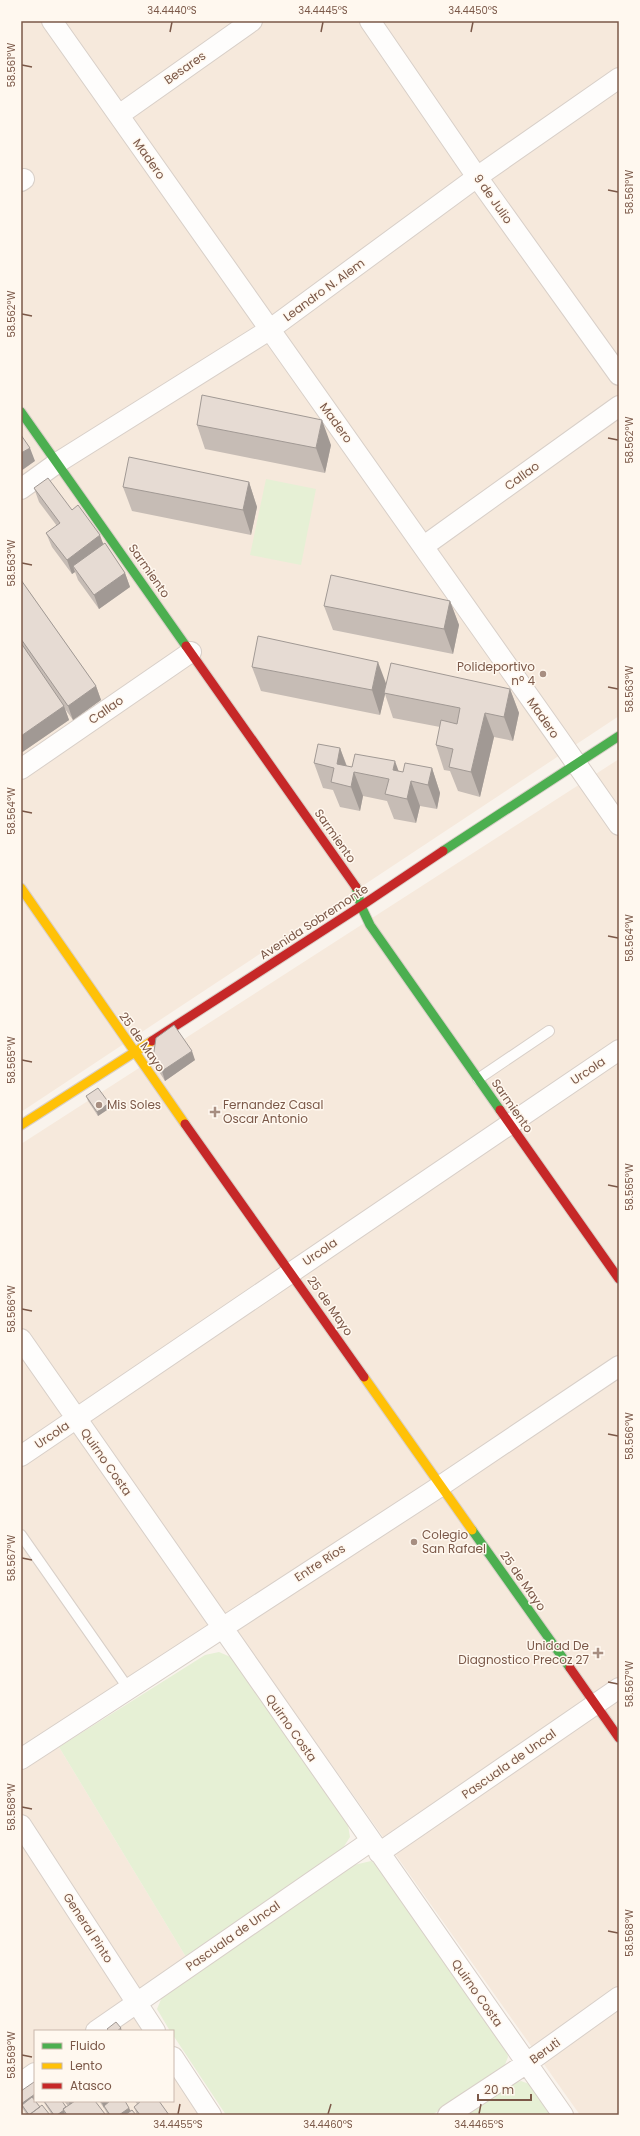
<svg xmlns="http://www.w3.org/2000/svg" width="640" height="2136" viewBox="0 0 640 2136" font-family="Poppins,sans-serif">
<rect width="100%" height="100%" fill="#f9f3ec"/>
<path fill="#f6e9dc" d="M21 21H619V716L21 1112Z
M619 759V2115H580L225 1614 21 1747V1144Z
M59 1747 186 1957 128 2000 148 2031H35V2101H173V2069L203 2115H21V1770Z"/>
<path fill="#e6f0d5" d="M266 479 316 489 301 565 250 555Z
M219 1652 233 1658 348 1825 350 1837 343 1848 186 1957 59 1747 205 1655Z
M371 1861 384 1871 506 2046 508 2057 504 2067 432 2115H226L173 2035V2031H170L157 2009 162 1997 354 1865Z
M521 2081 532 2085 553 2115H465L510 2085Z"/>
<g fill="none" stroke-linecap="round" stroke-linejoin="round">
<g stroke="#d8cfc8" stroke-width="12">
<path id="lane" d="M478 1079 549 1031
M21 1535 128 1688"/>
</g>
<g stroke="#d8cfc8" stroke-width="22">
<path id="street" d="M52 21C241 290 432 556 619 825
M370 21 477 177 619 375
M119 115 252 21
M21 181 24 179
M21 489 57 463 269 330 477 177 619 78
M424 546 619 406
M21 769 191 652
M21 1339 563 2115
M21 1456 619 1050
M21 1759 442 1485 619 1366
M21 1825 155 2031
M379 1853 619 1688
M96 2031 371 1841
M173 2057 211 2115
M21 2083 35 2073
M448 2115 527 2063 619 1997"/>
</g>
<g stroke="#d9cfc8" stroke-width="11">
<path id="fast" d="M21 412 186 646
M443 851 619 736
M356 887 361 906 370 925 500 1110
M472 1530 570 1668"/>
</g>
<g stroke="#d9cfc8" stroke-width="11">
<path id="slow" d="M21 888 185 1124
M21 1125 152 1041
M364 1377 472 1530"/>
</g>
<g stroke="#d9cfc8" stroke-width="11">
<path id="jam" d="M186 646 356 887
M152 1041 361 906 443 851
M500 1110 619 1279
M185 1124 364 1377
M570 1668 619 1738"/>
</g>
<use href="#lane" stroke="#fefdfc" stroke-width="10"/>
<use href="#street" stroke="#fefdfc" stroke-width="20"/>
<use href="#fast" stroke="#4caf50" stroke-width="9"/>
<use href="#slow" stroke="#ffc107" stroke-width="9"/>
<use href="#jam" stroke="#c62828" stroke-width="9"/>
</g>
<path fill="#c6bcb5" d="M197 425 331 445 325 473 205 449Z
M249 482 257 507 251 535 132 511 123 487Z
M34 488 72 510 104 544 125 573 130 587 99 609 78 580 75 572 72 574 52 547 46 533 57 526 39 502Z
M21 580 96 686 101 700 73 720 65 709 69 720 21 753Z
M450 601 459 625 453 654 333 630 324 606Z
M252 667 386 685 510 689 519 713 513 741 494 737 480 797 458 791 450 771 444 770 436 745 440 727 393 718 385 694 380 715 261 691Z
M340 748 347 766 352 767 403 772 432 768 440 793 437 809 420 806 416 823 394 819 387 801 363 796 360 811 340 807 333 790 323 788 314 763Z
M153 1058 195 1060 165 1081 156 1067Z
M86 1096 109 1103 110 1108 98 1116 88 1101Z
M21 2091 34 2100 40 2107 50 2115H27L21 2106Z
M43 2101H62L66 2107 68 2106 64 2101H95L105 2115H52Z
M99 2101H125L129 2108 131 2111 136 2115H108L104 2108Z
M135 2101H159L169 2115H137L134 2107 137 2104Z"/>
<path fill="#a19994" d="M322 420 331 445 325 473 316 448Z
M30 448 35 461 21 471V453Z
M249 482 257 507 251 535 243 510Z
M100 535 105 549 73 566 75 572 72 574 67 560Z
M125 573 130 587 99 609 94 595Z
M450 601 459 625 453 654 444 629Z
M378 662 387 686 380 715 372 690Z
M96 686 101 700 73 720 68 706Z
M510 689 519 713 513 741 504 717Z
M64 706 69 720 21 753V736Z
M485 713 494 737 480 797 471 772Z
M340 748 349 773 337 764Z
M395 761 404 786 393 770Z
M432 768 440 793 437 809 428 785Z
M354 772 363 796 360 811 351 787Z
M411 781 420 806 416 823 407 799Z
M192 1051 195 1060 165 1081 162 1071Z
M109 1103 110 1108 98 1116 97 1112Z
M121 2028 122 2031H117Z
M35 2094V2100L24 2108 22 2105 23 2109 21 2104Z
M70 2101H83L72 2112 69 2102Z
M106 2101H114L104 2106V2108L102 2103Z
M129 2108 131 2112 128 2115H119Z
M64 2110 65 2115H57Z"/>
<path fill="#e6dbd3" stroke="#a19994" d="M202 395 322 420 316 448 197 425Z
M21 435 30 448 21 453Z
M129 457 249 482 243 510 123 487Z
M48 478 72 510 78 505 100 535 67 560 46 533 60 523 34 488Z
M105 543 125 573 94 595 73 566Z
M331 575 450 601 444 629 324 606Z
M21 580 96 686 68 706 21 639Z
M258 636 378 662 372 690 252 667Z
M21 643 64 706 21 736Z
M391 663 510 689 504 717 485 713 471 772 449 767 453 749 436 745 441 720 457 724 460 708 384 693Z
M318 744 340 748 337 764 352 767 355 754 395 761 393 770 403 772 405 763 432 768 428 785 411 781 407 799 385 794 389 779 354 772 351 787 331 782 334 768 314 763Z
M174 1025 192 1051 162 1071 153 1058 156 1038Z
M98 1088 109 1103 97 1112 86 1096Z
M116 2022 121 2028 117 2031H109L107 2029Z
M34 2082 35 2084V2094L21 2104V2091Z
M32 2097 40 2107 29 2115 22 2105Z
M44 2101H62L66 2107 63 2109 64 2110 57 2115H54Z
M75 2101H95L105 2114 104 2115H67L63 2109Z
M101 2101H106L102 2103Z
M110 2101H125L129 2108 119 2115H110L104 2106Z
M141 2101H159L169 2115H140L134 2107Z
M42 2105 50 2115H29Z
M132 2110 136 2115H125Z"/>
<path fill="none" stroke="#7b5848" stroke-width="1.5" d="M170 32 172 22M321 32 323 22M471 32 473 22M22 65 32 67M608 190 618 192M22 314 32 316M608 438 618 440M22 563 32 565M608 687 618 689M22 811 32 813M608 936 618 938M22 1060 32 1062M608 1185 618 1187M22 1309 32 1311M608 1434 618 1436M22 1558 32 1560M608 1682 618 1684M22 1807 32 1809M608 1931 618 1933M22 2055 32 2057M178 2114 180 2104M328 2114 331 2104M479 2114 481 2104"/>
<g fill="#a78e81" stroke="#fff8ef" stroke-width="1.5">
<circle cx="543" cy="674" r="4"/>
<circle cx="99" cy="1105" r="4"/>
<path d="M213 1106h4v4h4v4h-4v4h-4v-4h-4v-4h4z"/>
<circle cx="414" cy="1542" r="4"/>
<path d="M596 1647h4v4h4v4h-4v4h-4v-4h-4v-4h4z"/>
</g>
<g text-anchor="middle" stroke-width="3" stroke-linejoin="round" paint-order="stroke">
<g font-size="12" fill="#7b5848" stroke="#fff8ef">
<text transform="translate(185 68) rotate(-35)" y="4">Besares</text>
<text transform="translate(149 159) rotate(55)" y="4">Madero</text>
<text transform="translate(493 199) rotate(55)" y="4">9 de Julio</text>
<text transform="translate(324 290) rotate(-36)" y="4">Leandro N. Alem</text>
<text transform="translate(336 423) rotate(54)" y="4">Madero</text>
<text transform="translate(522 476) rotate(-36)" y="4">Callao</text>
<text transform="translate(149 571) rotate(55)" y="4">Sarmiento</text>
<text transform="translate(106 710) rotate(-35)" y="4">Callao</text>
<text transform="translate(543 718) rotate(55)" y="4">Madero</text>
<text transform="translate(335 836) rotate(55)" y="4">Sarmiento</text>
<text transform="translate(314 922) rotate(-33)" y="4">Avenida Sobremonte</text>
<text transform="translate(142 1042) rotate(55)" y="4">25 de Mayo</text>
<text transform="translate(588 1071) rotate(-34)" y="4">Urcola</text>
<text transform="translate(512 1106) rotate(55)" y="4">Sarmiento</text>
<text transform="translate(320 1252) rotate(-34)" y="4">Urcola</text>
<text transform="translate(330 1306) rotate(55)" y="4">25 de Mayo</text>
<text transform="translate(52 1435) rotate(-34)" y="4">Urcola</text>
<text transform="translate(106 1462) rotate(55)" y="4">Quirno Costa</text>
<text transform="translate(320 1563) rotate(-33)" y="4">Entre Ríos</text>
<text transform="translate(523 1581) rotate(55)" y="4">25 de Mayo</text>
<text transform="translate(291 1728) rotate(55)" y="4">Quirno Costa</text>
<text transform="translate(509 1764) rotate(-35)" y="4">Pascuala de Uncal</text>
<text transform="translate(88 1928) rotate(57)" y="4">General Pinto</text>
<text transform="translate(233 1936) rotate(-35)" y="4">Pascuala de Uncal</text>
<text transform="translate(477 1993) rotate(55)" y="4">Quirno Costa</text>
<text transform="translate(545 2051) rotate(-36)" y="4">Beruti</text>
</g>
<g font-size="12" fill="#7b5848" stroke="#fff8ef" text-anchor="start">
<text x="535" y="671" text-anchor="end">Polideportivo<tspan x="535" dy="14">nº 4</tspan></text>
<text x="107" y="1109">Mis Soles</text>
<text x="223" y="1109">Fernandez Casal<tspan x="223" dy="14">Oscar Antonio</tspan></text>
<text x="422" y="1539">Colegio<tspan x="422" dy="14">San Rafael</tspan></text>
<text x="589" y="1650" text-anchor="end">Unidad De<tspan x="589" dy="14">Diagnostico Precoz 27</tspan></text>
</g>
</g>
<rect width="640" height="2136" fill="none" stroke="#fff8ef" stroke-width="44"/>
<rect x="34" y="2030" width="140" height="72" fill="#fff8ef" stroke="#cab8ac"/>
<rect x="42" y="2043" width="20" height="6" fill="#4caf50" stroke="#cab8ac"/>
<text x="70" y="2050" font-size="12" fill="#7b5848">Fluido</text>
<rect x="42" y="2063" width="20" height="6" fill="#ffc107" stroke="#cab8ac"/>
<text x="70" y="2070" font-size="12" fill="#7b5848">Lento</text>
<rect x="42" y="2083" width="20" height="6" fill="#c62828" stroke="#cab8ac"/>
<text x="70" y="2090" font-size="12" fill="#7b5848">Atasco</text>
<path d="M478 2094v6h53v-6" fill="none" stroke="#7b5848" stroke-width="2"/>
<text x="484" y="2094" font-size="12" fill="#7b5848" stroke="#fff8ef" stroke-width="3" paint-order="stroke">20 m</text>
<rect x="22" y="22" width="596" height="2092" fill="none" stroke="#7b5848" stroke-width="1.5"/>
<g font-size="10" text-anchor="middle" fill="#7b5848">
<text x="172" y="14">34.4440°S</text>
<text x="323" y="14">34.4445°S</text>
<text x="473" y="14">34.4450°S</text>
<text transform="translate(11 65) rotate(-90)" y="4">58.561°W</text>
<text transform="translate(629 192) rotate(-90)" y="4">58.561°W</text>
<text transform="translate(11 314) rotate(-90)" y="4">58.562°W</text>
<text transform="translate(629 440) rotate(-90)" y="4">58.562°W</text>
<text transform="translate(11 563) rotate(-90)" y="4">58.563°W</text>
<text transform="translate(629 689) rotate(-90)" y="4">58.563°W</text>
<text transform="translate(11 811) rotate(-90)" y="4">58.564°W</text>
<text transform="translate(629 938) rotate(-90)" y="4">58.564°W</text>
<text transform="translate(11 1060) rotate(-90)" y="4">58.565°W</text>
<text transform="translate(629 1187) rotate(-90)" y="4">58.565°W</text>
<text transform="translate(11 1309) rotate(-90)" y="4">58.566°W</text>
<text transform="translate(629 1436) rotate(-90)" y="4">58.566°W</text>
<text transform="translate(11 1558) rotate(-90)" y="4">58.567°W</text>
<text transform="translate(629 1684) rotate(-90)" y="4">58.567°W</text>
<text transform="translate(11 1807) rotate(-90)" y="4">58.568°W</text>
<text transform="translate(629 1933) rotate(-90)" y="4">58.568°W</text>
<text transform="translate(11 2055) rotate(-90)" y="4">58.569°W</text>
<text x="178" y="2128">34.4455°S</text>
<text x="328" y="2128">34.4460°S</text>
<text x="479" y="2128">34.4465°S</text>
</g>
</svg>
